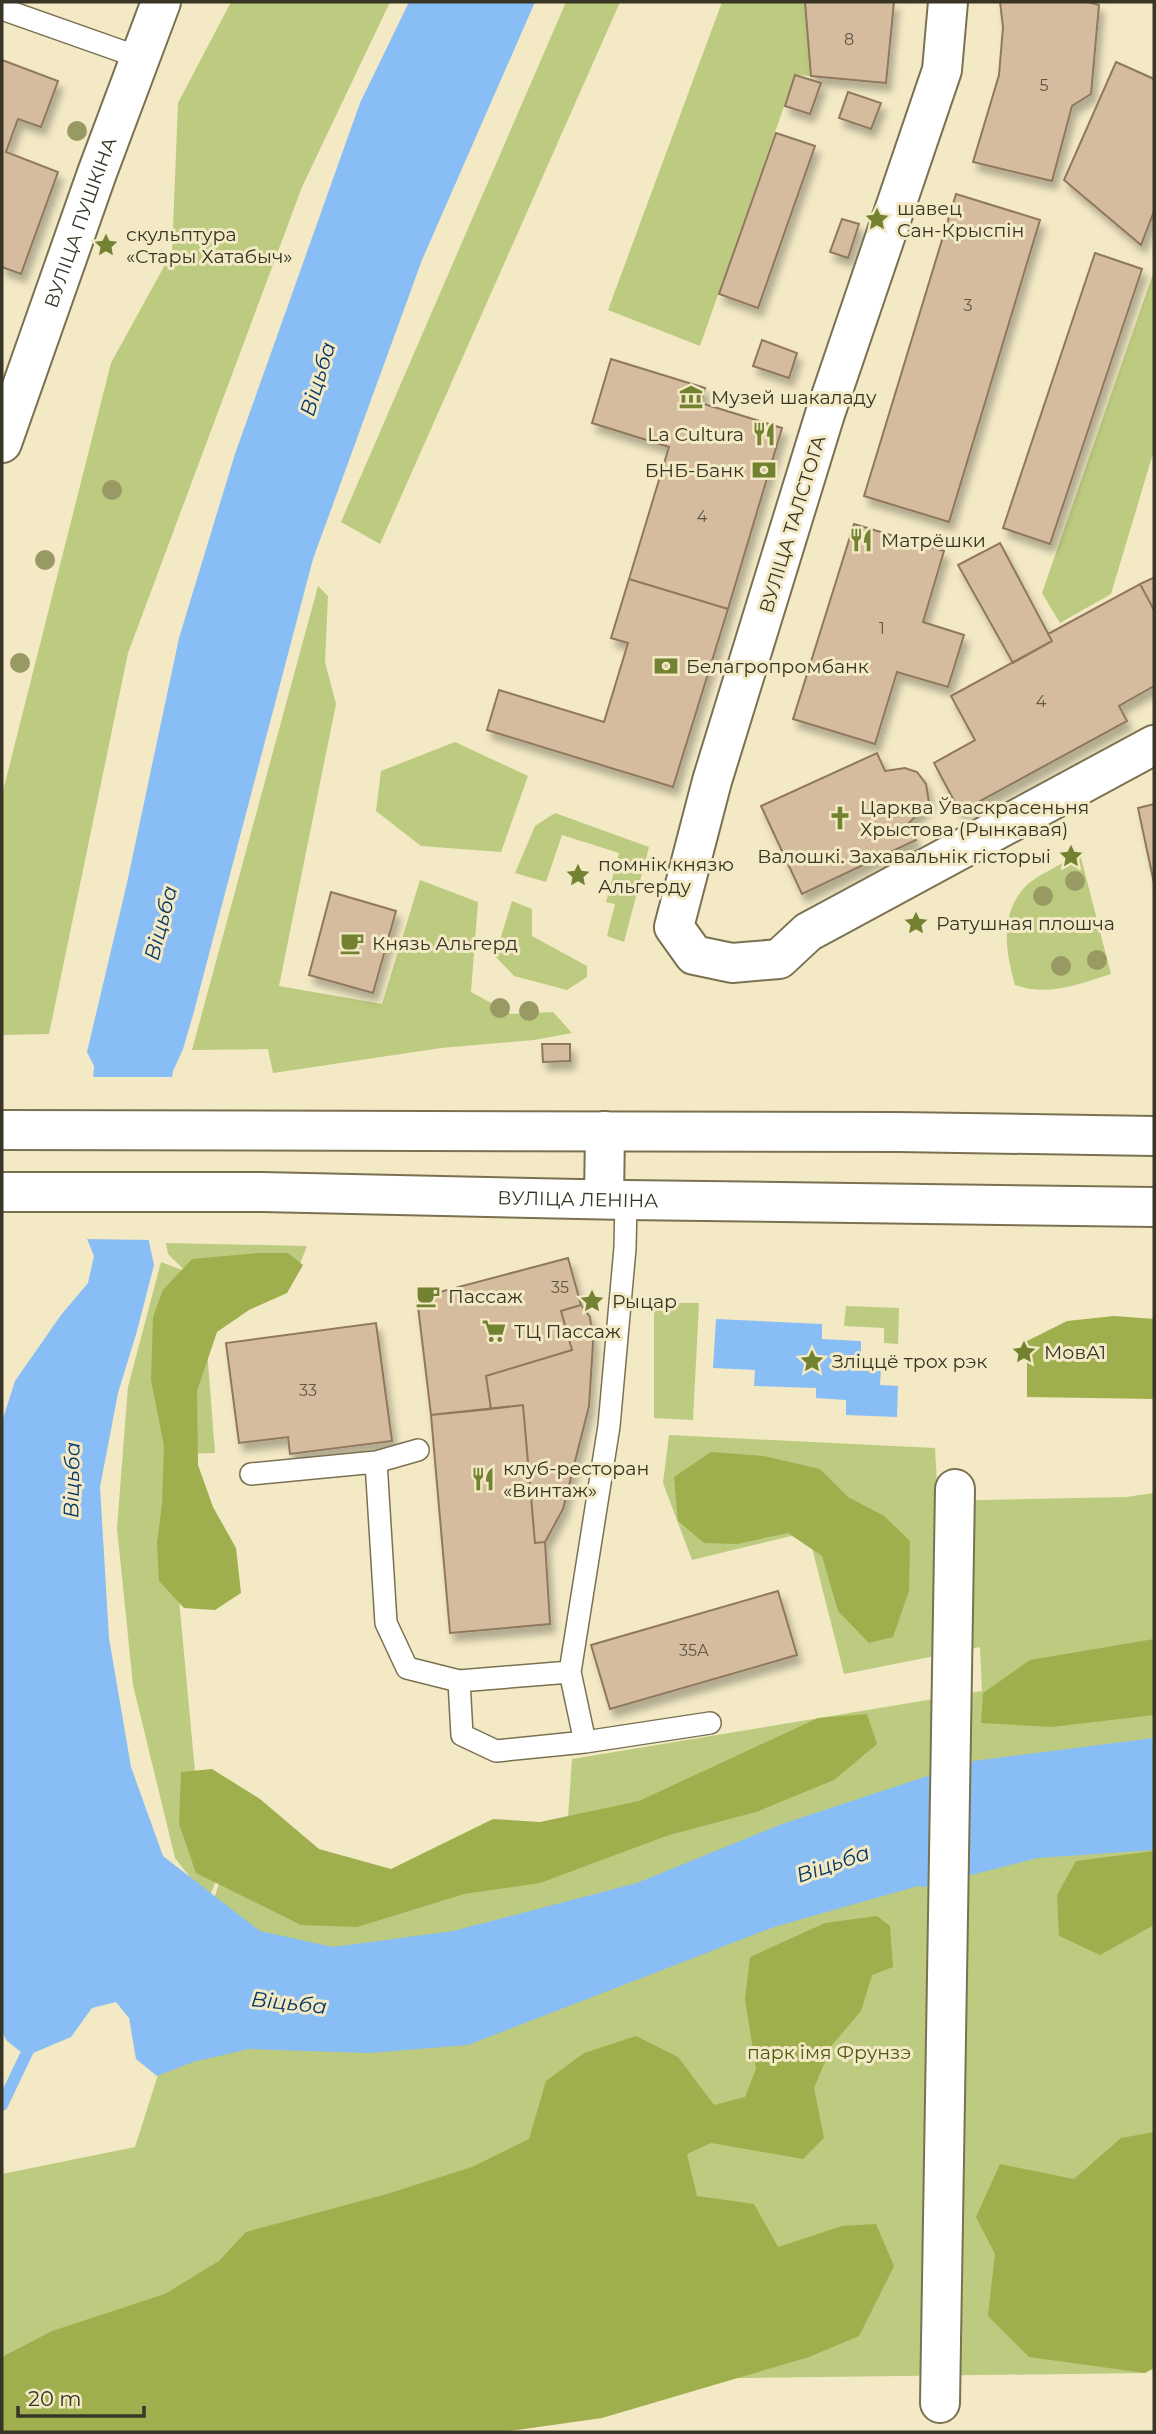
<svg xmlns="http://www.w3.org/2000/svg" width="1156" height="2434" viewBox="0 0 1156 2434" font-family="Montserrat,sans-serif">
<defs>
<filter id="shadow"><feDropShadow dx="4.5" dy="8" stdDeviation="3.5" flood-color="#0004"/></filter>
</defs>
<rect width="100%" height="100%" fill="#f3e9c5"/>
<path fill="#bccb7f" d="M231 2H390L302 187 128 653 49 1034 2 1035V795L111 363 172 252 178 103Z
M566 2H620L380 544 341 522Z
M722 2H805L811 76 795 75 700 346 608 310Z
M1154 271V450L1111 594 1060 623 1042 593Z
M318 586 328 596 325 662 336 704 279 986 382 1004 420 880 478 902 471 992 511 1014 553 1012 572 1033 534 1040 441 1048 273 1073 268 1049 192 1050Z
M455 742 528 776 501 852 421 846 376 811 381 771Z
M555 813 649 847 624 942 607 936 615 904 606 902 619 853 562 835 546 882 515 873 535 826Z
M1080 854 1111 974C1079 984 1048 997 1015 985 1006 953 999 916 1024 888 1033 877 1066 862 1080 854Z
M512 901 532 909V936L587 966V977L567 990 514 976 495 956Z
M166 1243 307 1246 294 1279 205 1324 215 1453 176 1454 168 1481 197 1793 358 1919 565 1862 572 1759 982 1691 980 1647 844 1674 808 1532 692 1560 663 1483 669 1435 935 1448 938 1501 1126 1497 1154 1493V2368L1145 2373 436 2382 2 2432V2174L135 2147 230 1849 208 1900 175 1858 133 1685 117 1528 128 1387 161 1262 185 1271 168 1254Z
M654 1303H699L693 1420 654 1418Z
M846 1306 899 1308 898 1344 884 1343V1328L844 1326Z"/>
<path fill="#9faf4d" d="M258 1253H288L303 1265 287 1293 249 1310 217 1332 197 1391 198 1465 213 1507 236 1548 241 1593 215 1610 184 1608 159 1581 157 1543 162 1504 164 1446 151 1380 153 1317 163 1290 192 1259Z
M1114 1316 1154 1319V1399L1027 1397V1341L1067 1321Z
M711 1452 764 1456 820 1469 848 1497 884 1516 910 1541 909 1591 893 1637 869 1643 838 1611 822 1556 788 1533 737 1544 704 1543 678 1521 674 1477Z
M1154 1639V1715L1051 1727 981 1723 983 1693 1030 1660Z
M867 1714 877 1744 834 1780 756 1812 669 1835 540 1883 464 1894 357 1927 301 1925 196 1873 179 1824 181 1772 212 1769 260 1799 319 1849 391 1869 493 1819 540 1822 639 1801 818 1718Z
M1154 1851V1925L1100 1955 1059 1936 1057 1895 1076 1861Z
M877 1916 890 1926 893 1967 872 1975 861 2011 832 2045 814 2088 824 2138 803 2159 711 2143 687 2154 697 2196 754 2204 778 2247 842 2226 876 2224 894 2266 859 2336 809 2357 602 2418 502 2432H2V2357L52 2331 165 2294 219 2261 246 2232 387 2194 472 2167 529 2139 546 2081 584 2053 636 2036 678 2057 714 2105 745 2097 756 2069 745 1999 750 1957 825 1923Z
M1154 2132V2368L1145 2373 1029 2357 988 2316 995 2254 976 2217 1000 2164 1074 2179 1121 2138Z"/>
<path fill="#88bdf6" d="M409 2H535L422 260 313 559 193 1015 183 1049 173 1071 148 1226 149 1242 154 1265 137 1331 118 1393 100 1487 109 1638 131 1767 163 1856 260 1931 333 1947 453 1931 637 1883 782 1824 973 1761 1154 1738V1850L1038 1858 924 1887 918 1886 774 1927 468 2045 369 2053 249 2049 193 2062 157 2076 136 2059 129 2018 116 2002 92 2008 71 2037 26 2056 7 2041 2 2032V1422L15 1381 61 1315 88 1283 94 1256 82 1227 94 1066 87 1052 127 883 179 638 235 454 360 103Z
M716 1319 822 1324V1339L861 1341V1365L881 1367 880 1385 898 1386 897 1417 846 1415V1400L816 1398V1388L754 1386 755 1370 713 1368Z"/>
<path fill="#f3e9c5" d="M89 1077H176L152 1227V1240L83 1239 78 1228Z"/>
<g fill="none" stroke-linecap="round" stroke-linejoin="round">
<path stroke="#88bdf6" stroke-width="12" d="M2 2105 32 2042"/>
</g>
<path fill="#d5bc9f" stroke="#90785e" stroke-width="2" filter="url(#shadow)" d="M805 2H894L886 83 811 76Z
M1000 2H1088L1099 5 1091 94 1072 106 1052 181 973 162 999 75 1003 27Z
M2 60 58 81 41 127 18 119 6 152 58 172 21 274 2 267Z
M1116 62 1154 79V211L1141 245 1064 180Z
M795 75 821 83 810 114 785 106Z
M848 92 881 103 871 129 839 118Z
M776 133 815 146 758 308 719 294Z
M956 194 1040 220 949 522 864 496Z
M842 219 859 224 848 258 830 252Z
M1095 253 1142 269 1050 544 1003 528Z
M762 340 797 353 789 378 753 366Z
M611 359 705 388 701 403 782 428 728 609 629 579 669 447 592 423Z
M854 524 944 551 923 622 964 635 948 687 897 672 875 744 793 719Z
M1000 543 1052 641 1013 663 958 565Z
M1153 578H1154V610L1140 584Z
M629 579 728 609 673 787 487 730 499 690 604 722 628 643 611 638Z
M1140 584 1154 610V686L1119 706 1127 721 960 812 934 763 975 740 951 696 1052 641 1048 634Z
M877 753 885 771 905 768 917 772 926 784 929 803 908 824 916 840 802 894 761 806Z
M1154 804V883L1138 808Z
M331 892 396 911 373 993 309 975Z
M542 1044H570V1061L543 1062Z
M568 1258 581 1305 561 1311 572 1350 486 1376 491 1409 431 1415 417 1298Z
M581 1305 590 1317 593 1343 589 1406 563 1509 545 1542 535 1543 523 1405 491 1409 486 1376 572 1350 561 1311Z
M376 1323 392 1441 290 1454 288 1437 239 1443 226 1343Z
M523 1405 535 1543 545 1542 550 1624 450 1633 431 1415Z
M778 1591 797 1655 610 1709 591 1645Z"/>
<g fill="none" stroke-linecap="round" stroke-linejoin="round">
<g stroke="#7a7151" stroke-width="24">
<path id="lane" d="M2 9 138 57
M626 1200 625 1248 609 1426 570 1672 585 1742 710 1723
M376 1462 386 1623 407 1668 459 1681 570 1672
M251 1474 376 1462 418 1450
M459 1681 462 1735 496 1751 585 1742"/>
</g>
<g stroke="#7a7151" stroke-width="42">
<g id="street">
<path d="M948 2 942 70 825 414 712 781 674 927 694 955 732 963 779 959 808 932 1154 745"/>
<path id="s1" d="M2 443 97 173 161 2"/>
<path d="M604 1199 605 1131"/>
<path d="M940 2403 955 1489"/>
</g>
</g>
<g stroke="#7a7151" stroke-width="42">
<g id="primary">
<path d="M2 1130 898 1132 1154 1136"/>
<path id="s2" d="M2 1192H262L626 1200 1154 1207"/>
</g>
</g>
<use href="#lane" stroke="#fff" stroke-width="21"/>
<use href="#street" stroke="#fff" stroke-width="38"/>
<use href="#primary" stroke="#fff" stroke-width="38"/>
</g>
<g fill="#999a63">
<circle cx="77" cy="131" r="10"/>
<circle cx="112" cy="490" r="10"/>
<circle cx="45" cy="560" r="10"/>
<circle cx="20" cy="663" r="10"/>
<circle cx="1075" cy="881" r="10"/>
<circle cx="1043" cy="896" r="10"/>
<circle cx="1097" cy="960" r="10"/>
<circle cx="1061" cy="966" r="10"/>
<circle cx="500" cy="1008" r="10"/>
<circle cx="529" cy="1011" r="10"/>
</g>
<defs>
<g id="sight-bare" transform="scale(1.89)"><path d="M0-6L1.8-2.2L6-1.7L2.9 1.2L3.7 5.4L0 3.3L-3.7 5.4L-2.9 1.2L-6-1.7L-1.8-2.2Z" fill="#728231" stroke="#f3e9c5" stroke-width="2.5" paint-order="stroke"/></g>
<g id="museum-bare" transform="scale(1.89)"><path d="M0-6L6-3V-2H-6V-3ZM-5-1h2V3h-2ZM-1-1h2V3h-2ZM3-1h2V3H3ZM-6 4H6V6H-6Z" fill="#728231" stroke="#f3e9c5" stroke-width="2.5" paint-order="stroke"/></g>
<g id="restaurant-bare" transform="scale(1.89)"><path d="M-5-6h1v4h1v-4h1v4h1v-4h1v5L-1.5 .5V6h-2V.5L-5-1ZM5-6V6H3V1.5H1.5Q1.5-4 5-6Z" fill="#728231" stroke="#f3e9c5" stroke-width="2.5" paint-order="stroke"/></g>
<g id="bank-bare" transform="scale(1.89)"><path d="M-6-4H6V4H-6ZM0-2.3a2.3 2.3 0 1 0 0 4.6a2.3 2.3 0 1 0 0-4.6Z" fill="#728231" stroke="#f3e9c5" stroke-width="2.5" paint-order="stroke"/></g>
<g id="church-bare" transform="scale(1.89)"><path d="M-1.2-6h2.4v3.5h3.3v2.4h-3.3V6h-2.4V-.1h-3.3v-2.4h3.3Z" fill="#728231" stroke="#f3e9c5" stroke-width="2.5" paint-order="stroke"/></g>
<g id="cafe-bare" transform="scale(1.89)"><path d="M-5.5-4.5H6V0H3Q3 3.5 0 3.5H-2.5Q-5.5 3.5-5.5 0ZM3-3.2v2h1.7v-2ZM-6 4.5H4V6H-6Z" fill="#728231" stroke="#f3e9c5" stroke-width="2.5" paint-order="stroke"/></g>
<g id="supermarket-bare" transform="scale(1.89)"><path d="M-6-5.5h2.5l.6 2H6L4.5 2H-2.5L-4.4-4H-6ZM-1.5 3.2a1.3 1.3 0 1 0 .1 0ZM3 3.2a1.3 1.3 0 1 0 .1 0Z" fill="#728231" stroke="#f3e9c5" stroke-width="2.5" paint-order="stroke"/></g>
</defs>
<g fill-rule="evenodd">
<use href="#sight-bare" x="877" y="219"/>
<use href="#sight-bare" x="106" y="245"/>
<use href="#museum-bare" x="691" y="397"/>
<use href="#restaurant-bare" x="764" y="434"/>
<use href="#bank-bare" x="764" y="470"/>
<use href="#restaurant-bare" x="861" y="540"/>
<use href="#bank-bare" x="666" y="666"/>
<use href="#church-bare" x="840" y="818"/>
<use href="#sight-bare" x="1071" y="856"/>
<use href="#sight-bare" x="578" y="875"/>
<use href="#sight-bare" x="916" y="923"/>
<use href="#cafe-bare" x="352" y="943"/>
<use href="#cafe-bare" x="428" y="1296"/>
<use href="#sight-bare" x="592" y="1301"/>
<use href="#supermarket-bare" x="494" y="1331"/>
<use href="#sight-bare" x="1024" y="1352"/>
<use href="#sight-bare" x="812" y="1361"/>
<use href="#restaurant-bare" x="483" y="1479"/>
</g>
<g text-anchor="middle" stroke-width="6" stroke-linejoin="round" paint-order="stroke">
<g font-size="16" fill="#5f5644">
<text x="849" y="45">8</text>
<text x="1044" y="91">5</text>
<text x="968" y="311">3</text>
<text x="702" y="522">4</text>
<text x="882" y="634">1</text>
<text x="1041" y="707">4</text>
<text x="560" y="1293">35</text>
<text x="308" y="1396">33</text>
<text x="694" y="1656">35А</text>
</g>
<g font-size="19" fill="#383426" stroke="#f3e9c5" text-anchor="start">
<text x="897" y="215">шавец<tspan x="897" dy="22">Сан-Крыспін</tspan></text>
<text x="126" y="241">скульптура<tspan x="126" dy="22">«Стары Хатабыч»</tspan></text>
<text x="711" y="404">Музей шакаладу</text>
<text x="744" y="441" text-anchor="end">La Cultura</text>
<text x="744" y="477" text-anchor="end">БНБ-Банк</text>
<text x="881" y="547">Матрёшки</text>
<text x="686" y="673">Белагропромбанк</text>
<text x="860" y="814">Царква Ўваскрасеньня<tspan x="860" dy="22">Хрыстова (Рынкавая)</tspan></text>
<text x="1051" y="863" text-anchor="end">Валошкі. Захавальнік гісторыі</text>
<text x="598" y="871">помнік князю<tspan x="598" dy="22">Альгерду</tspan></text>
<text x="936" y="930">Ратушная плошча</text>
<text x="372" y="950">Князь Альгерд</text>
<text x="448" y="1303">Пассаж</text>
<text x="612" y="1308">Рыцар</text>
<text x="514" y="1338">ТЦ Пассаж</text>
<text x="1044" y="1359">МовА1</text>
<text x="832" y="1368">Зліццё трох рэк</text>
<text x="503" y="1475">клуб-ресторан<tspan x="503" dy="22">«Винтаж»</tspan></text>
</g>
<g font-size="19" fill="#383426" stroke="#f3e9c5">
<text dy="7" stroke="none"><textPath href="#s1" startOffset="234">ВУЛІЦА ПУШКІНА</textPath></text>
<text transform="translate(792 524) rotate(-73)" y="7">ВУЛІЦА ТАЛСТОГА</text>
<text dy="7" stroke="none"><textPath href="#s2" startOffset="576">ВУЛІЦА ЛЕНІНА</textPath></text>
</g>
<g font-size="19" fill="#505a13" stroke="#f3e9c5">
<text x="829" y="2059">парк імя Фрунзэ</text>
</g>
<g font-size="21" font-style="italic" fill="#093a67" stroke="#f3e9c5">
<text transform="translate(318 379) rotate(-73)" y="7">Віцьба</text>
<text transform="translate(161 923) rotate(-75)" y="7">Віцьба</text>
<text transform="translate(72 1480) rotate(-89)" y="7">Віцьба</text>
<text transform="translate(833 1864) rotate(-19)" y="7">Віцьба</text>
<text transform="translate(289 2003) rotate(6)" y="7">Віцьба</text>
</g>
</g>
<rect width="1156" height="2434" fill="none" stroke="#383426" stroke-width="7"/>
<path d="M18 2406v10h126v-10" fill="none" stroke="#383426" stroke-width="3.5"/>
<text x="28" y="2406" font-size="21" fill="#383426" stroke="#f3e9c5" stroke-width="5" paint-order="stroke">20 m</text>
</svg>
